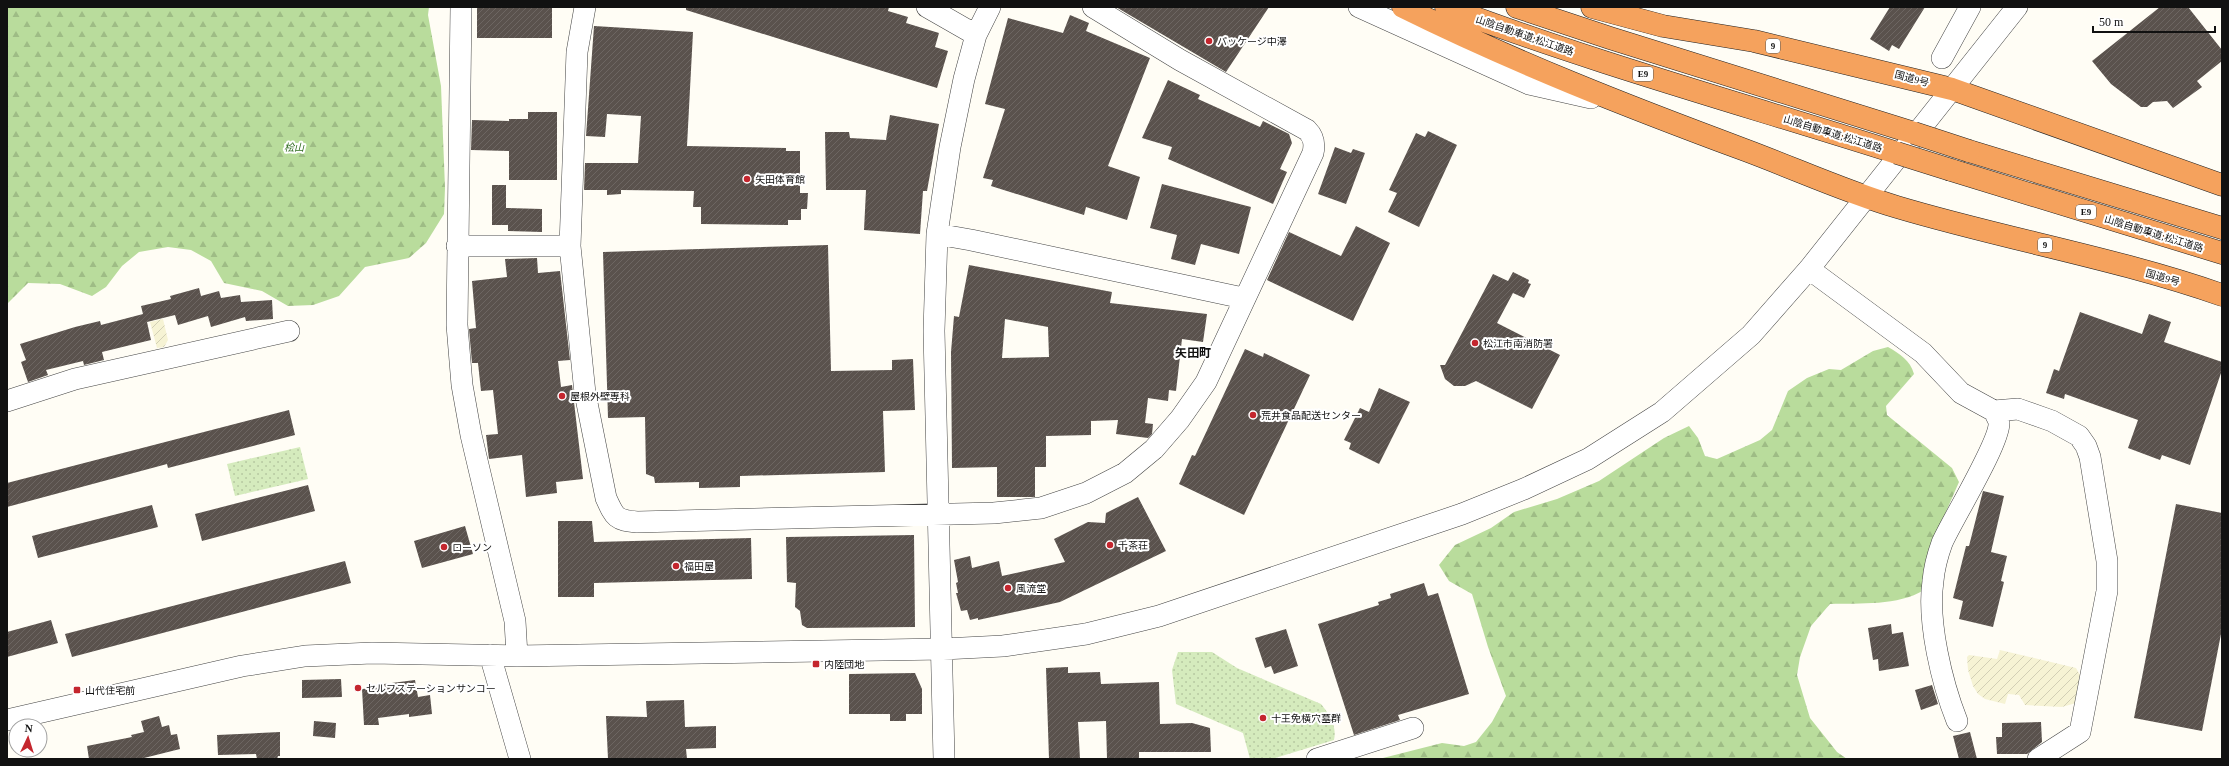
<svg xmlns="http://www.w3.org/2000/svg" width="2229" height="766" viewBox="0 0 2229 766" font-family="'Times New Roman','Noto Sans JP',serif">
<defs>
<pattern id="farmland-furrows" width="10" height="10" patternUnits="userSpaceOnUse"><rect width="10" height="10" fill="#f6f3d4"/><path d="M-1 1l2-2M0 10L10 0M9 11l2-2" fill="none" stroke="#d2cfb5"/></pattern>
<pattern id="green-dots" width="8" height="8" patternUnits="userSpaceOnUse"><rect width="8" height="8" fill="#d5ebbd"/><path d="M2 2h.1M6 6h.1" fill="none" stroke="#b6c8a1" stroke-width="1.8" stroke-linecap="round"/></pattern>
<pattern id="forest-firs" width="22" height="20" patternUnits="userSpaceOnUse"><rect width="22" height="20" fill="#b9dc9c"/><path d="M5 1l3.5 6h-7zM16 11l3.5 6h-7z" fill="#9ebc85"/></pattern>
<pattern id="building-hatch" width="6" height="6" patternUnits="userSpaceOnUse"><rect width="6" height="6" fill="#5a524d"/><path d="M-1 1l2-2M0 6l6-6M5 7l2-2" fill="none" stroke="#6d6662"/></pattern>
</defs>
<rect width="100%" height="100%" fill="#fffdf5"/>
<path fill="url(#farmland-furrows)" d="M163 319 168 340 164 347 157 348 150 322Z
M2000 650 2076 668 2080 675 2076 703 2062 707 2025 705 2019 695 2008 694 2005 704 1985 699 1978 694 1973 686 1968 670 1967 657 1969 655 1997 659Z"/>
<path fill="url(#green-dots)" d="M300 447 308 479 235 496 227 464Z
M1178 652H1212L1237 668 1321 704C1330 715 1337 726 1334 740L1272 759H1250L1243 733 1176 704 1172 670Z"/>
<path fill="url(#forest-firs)" d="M7 7H429L428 15 441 86 445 188 444 214 426 243 409 258 365 267 339 296 313 305 288 306 262 291 224 283 211 261 191 250 168 247 139 252 122 266 106 287 92 296 60 284 28 283 7 304Z
M1888 347C1900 354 1910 360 1914 374L1886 406 1887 415 1952 468 1959 482 1945 514 1924 590C1898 606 1860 603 1830 604L1811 626 1800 657 1797 675 1810 718 1837 752 1847 759H1379L1442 743 1464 746 1476 742 1492 722 1506 696 1488 647 1472 594 1449 581 1439 565 1455 545 1491 528 1514 512 1557 499 1599 481 1664 438 1689 426 1698 438 1705 456 1717 459 1760 440 1772 430 1788 391 1807 378 1829 369 1841 370 1873 351Z"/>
<path fill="url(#building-hatch)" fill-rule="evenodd" d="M477 7H552V38H477Z
M686 7H889L888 11 908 17 906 23 939 33 935 47 948 51 937 88 686 10Z
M1116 7H1269L1226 72Z
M1890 7H1925L1899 49 1892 45 1889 51 1870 39Z
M2160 7H2188L2222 50V61L2197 81 2202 87 2173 108 2167 101 2153 102 2147 107H2141L2111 84 2092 61Z
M1070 15 1089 23 1086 31 1150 58 1108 166 1140 177 1127 220 1086 207 1084 215 991 186 993 180 983 178 1005 109 985 104 1008 18 1063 33Z
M594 26 693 32 687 146 786 148V151H800V193H808L807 209H801V220H788V225L701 224V207H693L694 191 621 190V194L607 195V190H584L585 163H638L641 116 607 114 605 137 586 136Z
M1168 80 1200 95 1198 99 1260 127 1263 121 1289 134 1292 143 1280 169 1287 172 1273 204 1168 159 1172 147 1142 138Z
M528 112H557V180H509V151L471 150 472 120 509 121V119H528Z
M890 115 939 124 927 191H923L920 234 864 230 866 190H826L825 132H849L850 138 886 140Z
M1428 131 1457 145 1419 227 1388 212 1397 193 1389 190 1416 133 1425 137Z
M1335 147 1351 153 1353 149 1365 153 1346 204 1318 194Z
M1162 184 1251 207 1239 254 1201 244 1195 265 1171 259 1177 235 1150 228Z
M492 185H506V208L542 209V232L508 231V225H492Z
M1356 226 1390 243 1353 321 1267 280 1289 232 1341 256Z
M828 245 831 371 892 370V360L913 359 915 410 883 411 885 472 740 476V487L699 488V482L655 483 654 477 646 474 645 417 608 418 603 252Z
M537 258 538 273 560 271 570 360 558 361 561 387 572 385 583 479 556 482 557 493 526 497 522 455 489 459 486 435 498 434 493 390 481 391 478 363H472L469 329 476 328 472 281 507 277 505 259Z
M969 265 1112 292 1110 303 1207 314 1203 342 1182 339 1176 391 1169 390 1168 401 1148 398 1145 423 1153 424 1152 434 1148 438 1116 434 1118 420 1091 421V435L1046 436V467H1035V497H997V467L952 468 951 352 954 316 959 317ZM1005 319 1048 327 1049 357 1002 358Z
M1513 272 1529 280 1528 283 1531 284 1524 298 1513 293 1497 323 1560 355 1532 409 1476 381 1465 386H1454L1445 379 1440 365H1445L1493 274 1508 281Z
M199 288 201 296 219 291 221 298 240 295 241 302 272 300 273 319 246 321 245 317 211 327 208 316 178 325 175 315 147 322 151 340 102 352 104 360 84 365 83 361 46 370 48 375 28 382 21 362 26 360 20 344 75 327 100 321 101 325 143 314 141 306 171 299 170 296Z
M2080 312 2142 334 2149 314 2171 322 2164 342 2222 362V370L2190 465 2162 455 2160 460 2128 448 2138 420 2065 394 2064 399 2046 393 2054 369 2059 371Z
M1245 349 1263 357 1264 353 1310 375 1244 515 1179 484 1192 455 1195 456Z
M1379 388 1410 402 1379 464 1349 449 1351 443 1344 440 1360 408 1369 412Z
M289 410 295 435 168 468 167 464 7 507V483Z
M308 485 315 511 202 541 195 514Z
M1983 491 2004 496 1991 552 2007 556 2001 581 2004 582 1993 627 1959 619 1963 601 1953 598 1966 546H1969Z
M1138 497 1166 551 1060 602 978 620V618L970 620 967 610 961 611 956 593H958L956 583 958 582 954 560 970 556 972 568 999 561 1002 576 1065 562 1054 539 1088 522 1105 523 1106 513Z
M2176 504 2222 513V629L2202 731 2134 718Z
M152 505 158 527 38 558 32 536Z
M558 521H592L594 542 751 538 752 579 594 583V597H558Z
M465 526 473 554 422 568 414 541Z
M914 535 915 627 807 628 802 625 800 611 795 607 796 583 787 582 786 537Z
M345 561 351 583 72 657 65 634Z
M1424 583 1428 596 1438 593 1469 694 1398 715 1400 720 1354 735 1318 624 1379 605 1378 602 1391 598 1390 594Z
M51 620 58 643 7 657V632Z
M1891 624 1892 634 1903 632 1909 666 1879 671 1878 659 1873 660 1868 628Z
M1286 629 1298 666 1274 674 1271 666 1265 668 1255 638Z
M1068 667V673L1100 672 1101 684 1159 682 1160 724 1192 723 1210 728 1211 752H1139V759H1107L1106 721 1078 722 1080 759H1049L1046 668Z
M915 673 922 689V714H906V721H890V714H849V674Z
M341 679 342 697 302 698V680Z
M415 680 418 697 430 695 432 714 409 717V714L378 718 379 725H364L362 689 385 687 384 684Z
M1932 685 1938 704 1921 710 1915 690Z
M684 700 685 727 716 726V748L686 749 687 759H608L606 716 647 717 646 701Z
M159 716 162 727 169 725 171 735 177 734 180 749 140 759H89L87 746 132 737 131 735 144 732 141 721Z
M314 721 336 723 335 738 313 736Z
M2041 722 2042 742 2027 754H1997L1996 737H2002V723Z
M280 732V756H278L277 759H257L256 754 218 755 217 735Z
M1970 732 1977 759H1959L1953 736Z"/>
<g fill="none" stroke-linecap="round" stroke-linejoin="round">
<g stroke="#444" stroke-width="22">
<path id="minor" d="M461 7 457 325 462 385 471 435 515 621 517 656
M585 7 577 52 570 246 585 393 606 498C615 518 616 520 637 522L994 513 1041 508 1086 493 1125 473 1154 449 1180 419 1206 382 1313 153C1315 144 1314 137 1307 130L1180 60 1093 7
M927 7 976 35
M1359 7 1529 84 1591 98
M1942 58 1970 7
M937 234 971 240 1243 298
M457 246H570
M1809 269 1923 353 1961 393 1994 411 2018 409 2052 421 2079 436 2086 446 2090 457 2107 561V591L2080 732 2038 759
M7 401 75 379 289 331
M490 655 520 759
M7 720 242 666 305 656 372 653 517 656 943 649 1003 646 1086 634 1159 616 1462 514 1524 489 1588 459 1662 412 1751 335 1809 269 2017 7
M1957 721C1942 683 1927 622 1933 581 1934 569 1938 554 1942 543 1952 520 2001 441 1999 422 1998 418 1995 414 1994 411
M944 759 934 331 937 234 950 147 964 79 976 35 990 7
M1317 759 1413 728"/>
</g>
<g stroke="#222" stroke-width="23">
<path id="highway" d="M1403 7C1514 62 1629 107 1745 150 1796 169 1846 192 1897 207 2004 239 2116 258 2222 295
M1446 7C1594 63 1746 105 1897 153
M1517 7 1610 38 1914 133
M1592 7 1663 26 1754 41 1952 89 2222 185
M1969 151 2222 228
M1951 170 2222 253"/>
</g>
<use href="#minor" stroke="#fff" stroke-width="21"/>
<use href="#highway" stroke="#f5a25d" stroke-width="22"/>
<g stroke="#222" stroke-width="23" stroke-linecap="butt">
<path id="highway-bridge" d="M1914 133 1969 151
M1897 153 1951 170"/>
</g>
<use href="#highway-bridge" stroke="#f5a25d" stroke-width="22"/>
</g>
<g fill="#c4262e" stroke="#fff" stroke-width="1.5">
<circle cx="1209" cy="41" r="4"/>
<circle cx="747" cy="179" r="4"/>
<circle cx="1475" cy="343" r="4"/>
<circle cx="562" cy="396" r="4"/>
<circle cx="1253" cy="415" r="4"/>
<circle cx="1110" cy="545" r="4"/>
<circle cx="444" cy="547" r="4"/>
<circle cx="676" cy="566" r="4"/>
<circle cx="1008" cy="588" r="4"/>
<rect x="812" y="660" width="8" height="8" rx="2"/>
<circle cx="358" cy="688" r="4"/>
<rect x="73" y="686" width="8" height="8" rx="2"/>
<circle cx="1263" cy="718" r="4"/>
</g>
<g text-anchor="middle" stroke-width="4" stroke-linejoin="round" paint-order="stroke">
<g fill="#fff" stroke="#585858" stroke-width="1">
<rect x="1766" y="39" width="14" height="14" rx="3"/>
<rect x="1633" y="67" width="20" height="14" rx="3"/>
<rect x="2076" y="205" width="20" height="14" rx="3"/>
<rect x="2038" y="238" width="14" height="14" rx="3"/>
</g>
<g font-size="9" font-weight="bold" fill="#111">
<text x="1773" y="49">9</text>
<text x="1643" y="77">E9</text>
<text x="2086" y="215">E9</text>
<text x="2045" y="248">9</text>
</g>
<g font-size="10" fill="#111" stroke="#fff">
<text transform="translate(1525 35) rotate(19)" y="4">山陰自動車道;松江道路</text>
<text transform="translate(1912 78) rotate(15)" y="4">国道9号</text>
<text transform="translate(1833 133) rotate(17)" y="4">山陰自動車道;松江道路</text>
<text transform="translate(2154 233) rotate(17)" y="4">山陰自動車道;松江道路</text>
<text transform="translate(2163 277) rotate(16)" y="4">国道9号</text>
</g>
<g font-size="10" fill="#111" stroke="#fff" text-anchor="start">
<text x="1217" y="45">パッケージ中澤</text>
<text x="755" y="183">矢田体育館</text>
<text x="1483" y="347">松江市南消防署</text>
<text x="570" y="400">屋根外壁専科</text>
<text x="1261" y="419">荒井食品配送センター</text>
<text x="1118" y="549">千茶荘</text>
<text x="452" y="551">ローソン</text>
<text x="684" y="570">福田屋</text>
<text x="1016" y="592">風流堂</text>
<text x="824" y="668">内陸団地</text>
<text x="366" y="692">セルフステーションサンコー</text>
<text x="85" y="694">山代住宅前</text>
<text x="1271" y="722">十王免横穴墓群</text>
</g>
<g font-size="10" font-style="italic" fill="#2f6b1f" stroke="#fff">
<text x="294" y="151">桧山</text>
</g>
<g font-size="12" font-weight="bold" fill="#111" stroke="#fff">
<text x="1193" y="357">矢田町</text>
</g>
</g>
<rect width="2229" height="766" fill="none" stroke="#111111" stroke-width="16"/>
<g transform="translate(28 738) rotate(4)"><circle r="19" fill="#ffffff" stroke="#a0a0a0"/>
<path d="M0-3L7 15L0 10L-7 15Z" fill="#c4262e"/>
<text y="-6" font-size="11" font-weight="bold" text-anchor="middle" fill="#111111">N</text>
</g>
<path d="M2093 26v6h122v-6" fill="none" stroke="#111111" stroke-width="2"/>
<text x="2099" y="26" font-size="12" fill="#111111" stroke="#ffffff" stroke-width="3" paint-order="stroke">50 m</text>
</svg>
